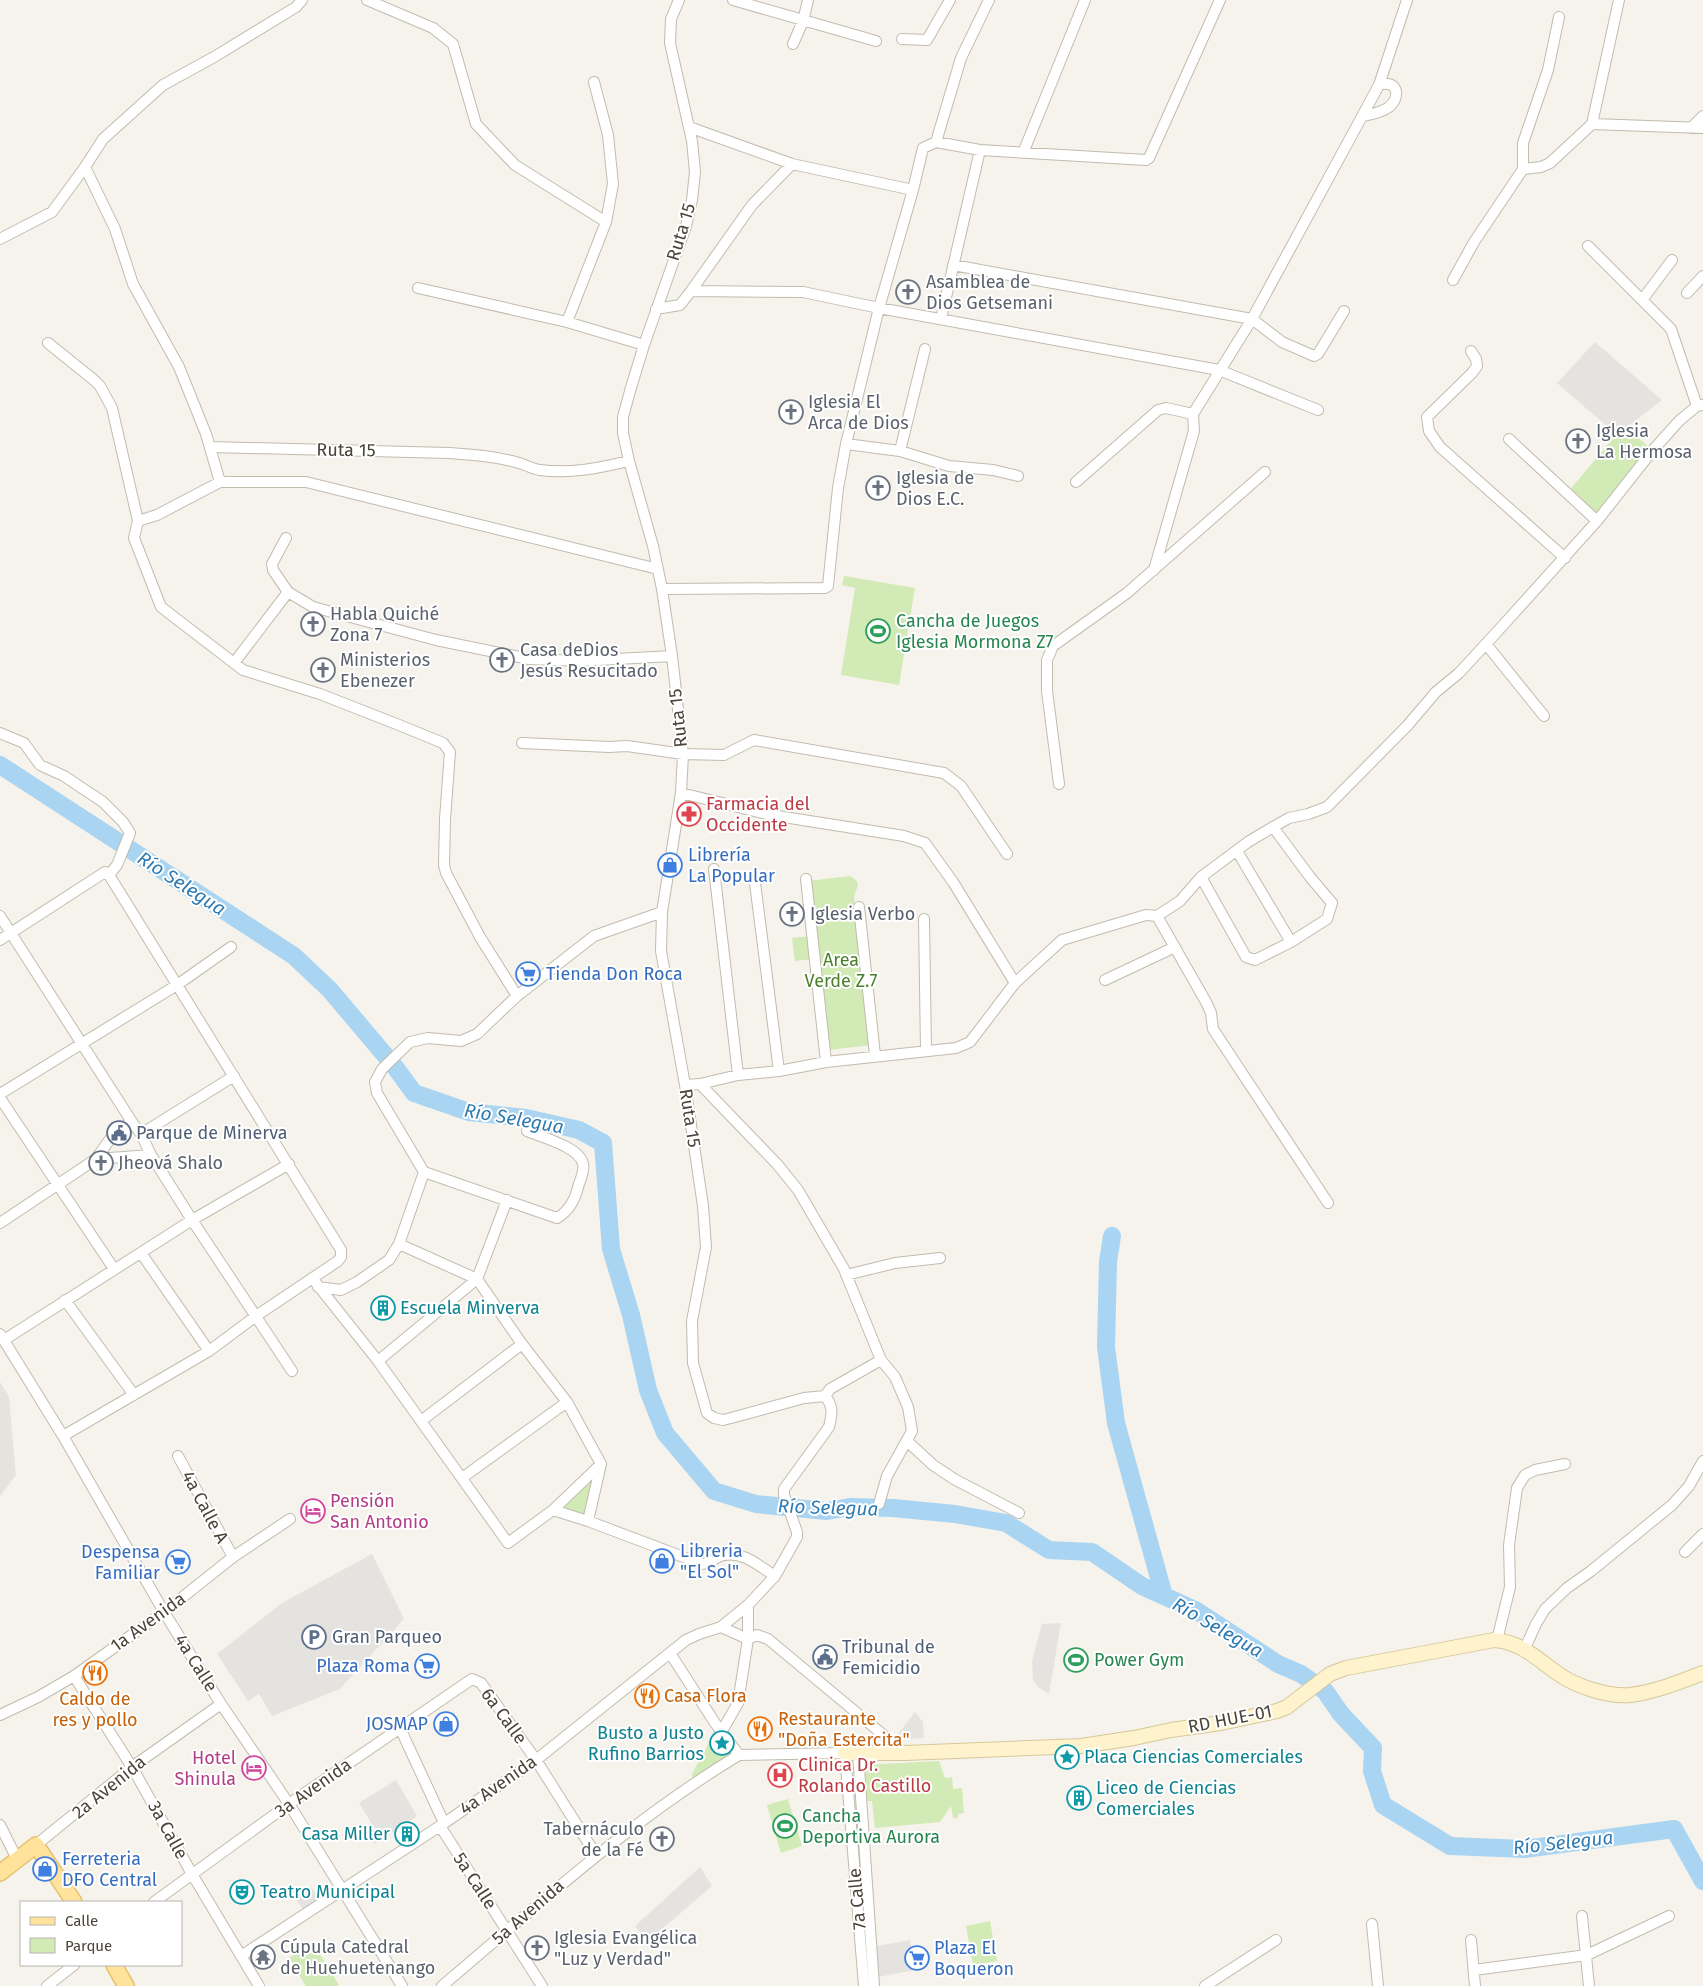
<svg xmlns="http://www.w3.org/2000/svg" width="1703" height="1986" viewBox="0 0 1703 1986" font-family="'Fira Sans',sans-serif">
<rect width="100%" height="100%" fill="#f6f3ec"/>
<path fill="#e6e2dd" d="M0 1382 9 1397 16 1475 0 1496Z"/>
<path fill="#d2eab5" d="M1624 425 1652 450 1597 519 1569 491Z
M844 576 915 588 899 685 841 675 855 588 842 585Z
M850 876 856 880 858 885 854 897 872 1045 828 1050 808 881Z
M811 936 814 959 795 961 792 938Z
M591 1480 587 1519 559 1508Z
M715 1732 733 1753 693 1780 692 1774Z
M939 1761 945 1778 952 1777 953 1789 962 1788 964 1813 958 1814V1818H953L951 1806 940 1822 875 1828 872 1801H866L862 1765Z
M788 1799 802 1846 781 1853 767 1805Z
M990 1921 997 1961 973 1965 966 1926Z
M313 1943 339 1985 337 1986H306L289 1958Z"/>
<path fill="#e5e3e0" d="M1595 342 1662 400 1617 435 1557 383Z
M372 1554 404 1619 340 1689 272 1716 259 1694 248 1701 217 1654 282 1603Z
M1061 1623 1049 1694 1038 1687 1033 1680 1032 1661 1042 1624Z
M915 1712 923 1722 924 1738 905 1739 898 1734Z
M396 1780 417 1816 375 1844 369 1834 375 1829 359 1803Z
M700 1867 712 1886 647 1942 635 1926Z
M311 1887 319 1898 303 1909 295 1898Z
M910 1940 915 1970 878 1977 877 1946Z"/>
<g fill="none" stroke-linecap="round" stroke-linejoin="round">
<path stroke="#a9d4f2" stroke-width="18" d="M0 765 294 956 330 990 395 1067 414 1093 469 1112 526 1118 579 1130 603 1143 611 1249 631 1315 648 1390 665 1433 714 1491 756 1504 827 1511 850 1507 893 1508 955 1514 1006 1523 1049 1550 1092 1552 1142 1586 1197 1611 1278 1664 1301 1674 1325 1691 1341 1714 1373 1748 1372 1771 1383 1805 1450 1846 1524 1849 1674 1829 1703 1881
M1112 1236 1108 1262 1106 1347 1116 1423 1164 1596"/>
<g stroke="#c2bbae" stroke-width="12">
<path id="street" d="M367 0 433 28 453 44 476 124 515 165 606 222
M733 0 876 41
M902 39 927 40 950 0
M793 44 803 21 808 0
M1363 116C1372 114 1381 113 1389 107 1401 97 1398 79 1379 85
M1592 124 1703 128
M689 127 792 164 913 190
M1691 128 1703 116
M936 142 961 58 989 0
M1023 153 1085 0
M1523 169 1541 167 1550 163 1592 124 1619 0
M0 239 52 212 85 167
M1588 246 1671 329 1697 406
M953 265 1252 319 1282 342 1314 356 1318 354 1344 311
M1453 280 1474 242 1523 169V143L1548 70 1559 17
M418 288 567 322 644 345
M691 291 752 205 792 164
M1687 293 1703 276
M1642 300 1672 260
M656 309 680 305 691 291 803 292 879 308 1219 370 1318 410
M941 319 980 150
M567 322 606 222 613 184 608 135 594 82
M48 343 94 380 100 386 112 408 138 521 134 538 161 607 243 670 320 694 399 725 443 743 450 752 445 819 444 865 446 873 480 937 517 996
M1471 351 1476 359 1477 366 1472 373 1427 417 1429 431 1440 447 1565 558
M1509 439 1597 521
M846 444 900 451 949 466 993 470 1018 476
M210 447 449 453C473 455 496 456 519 463 526 465 533 469 540 470 571 474 599 468 629 461
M900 451 925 349
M220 482 206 434 179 367 133 284 115 229 85 167 103 139 163 85 214 57 296 7 302 0
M1076 482 1158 410 1166 408 1193 414
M138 521 157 515 220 482H306L658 569
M286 538 272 564 273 570 288 592 313 607 436 640 529 659 579 661 672 656
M1154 570 1194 431 1193 414 1252 319 1379 85 1407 0
M662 589 825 588 828 586 838 488 846 444 879 308 913 190 923 148 936 142 980 150 1146 160 1149 158 1220 0
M1486 644 1544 716
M234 663 288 592
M0 733 24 743 40 765 64 776 103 802 123 822 130 833 117 865 109 875
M522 743 609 747 627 746 683 754 724 755 754 740 944 773 961 786 1007 854
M1059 784 1047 691V660L1053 646 1127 593 1265 472
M681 793 771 815 904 836 925 843 953 882 1015 983
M1237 851 1291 942 1327 919 1332 903 1310 877 1273 827
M714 869 738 1075
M1201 877 1246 957 1255 960 1291 942
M806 879 826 1062
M755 883 779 1071
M859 907 875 1055
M0 916 132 1122
M1157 916 1206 1002 1211 1013 1213 1029 1328 1203
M924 919 926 1051
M0 940 105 872 109 875 341 1250V1257L338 1261 256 1316 209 1351 63 1436
M1105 980 1175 947
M700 1084 777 1164 798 1190 844 1269 881 1360 895 1377 908 1407 912 1431 887 1476 879 1504
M685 1085 700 1084 738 1075 779 1071 826 1062 956 1048 970 1042 1015 983 1062 940 1146 915 1157 916 1180 901 1201 877 1248 842 1273 827 1289 818 1308 814 1327 807 1407 726 1436 692 1459 673 1496 633 1597 521 1653 450 1679 421 1697 406 1703 405
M0 1094 177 985 231 947
M0 1098 114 1269
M527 1131C541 1137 580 1147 583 1164 585 1171 580 1180 578 1187 575 1200 569 1211 557 1218L424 1172 377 1093 375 1082 382 1069 410 1042 428 1038 461 1041 477 1034 517 996 594 936 662 912
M141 1134 234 1076
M151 1155 192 1220 292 1371
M0 1223 96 1159 115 1132 132 1122 141 1134 151 1155 96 1159
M399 1244 477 1279 522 1344 567 1402 601 1464 588 1521
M141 1253 209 1351
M846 1275 895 1263 940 1258
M312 1278 378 1361 508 1543 553 1510 601 1464
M318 1287 341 1290 357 1282 389 1260 399 1244 424 1172
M65 1300 134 1395
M0 1334 63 1436 164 1612 221 1704 289 1804 402 1986
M4 1340 192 1220 289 1164
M378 1361 477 1279 507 1200
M825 1396 830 1389 881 1360
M421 1421 522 1344
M907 1441 933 1465 954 1479 1019 1513
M178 1456 233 1557
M462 1478 567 1402
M553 1510 588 1521 702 1564C710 1563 716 1557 724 1555 744 1551 760 1567 775 1576
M1685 1552 1703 1534
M721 1627 748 1639
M748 1639 757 1635 768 1639 905 1753
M1497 1640 1510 1587 1509 1545 1517 1488 1525 1475 1535 1470 1565 1464
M1525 1648 1536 1624 1545 1609 1567 1588 1591 1571 1672 1505 1689 1486 1703 1461
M670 1653 715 1723 739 1755
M74 1676 132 1767 192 1874 259 1986
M0 1715 38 1697 74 1676 164 1612 233 1557 290 1519
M400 1728 444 1823
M722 1731 738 1703 748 1639V1605
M858 1753 874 1986
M739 1755 845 1753 864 1986
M0 1825 17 1859
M440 1826 542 1986
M36 1845 132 1767 221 1704
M154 1902 289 1804 472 1679 481 1683 536 1760 596 1855
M1582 1916 1589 1986
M1372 1924 1378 1986
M1471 1940 1475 1986
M241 1956 440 1826 536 1760 686 1640 699 1634 721 1627 748 1605 775 1576 797 1537V1532L784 1495V1489L829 1427C832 1414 834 1407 825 1396L804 1398 731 1418 723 1420 714 1418 707 1413 693 1363 692 1321 706 1247 703 1206 685 1085 661 951 662 912 681 793 683 754 672 656 662 589 653 546 629 461 623 433V417L630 391 644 345 686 226 692 200 695 172 692 141 670 43 671 19 679 0
M1474 1970 1587 1955 1669 1916
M47 1986 74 1965
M442 1986C538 1905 631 1820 739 1755
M1205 1986 1276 1940"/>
</g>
<g stroke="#d6c79b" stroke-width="16">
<path id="secondary" d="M845 1753H905L1081 1746 1134 1738 1171 1730 1221 1723 1277 1711 1287 1707 1330 1674 1346 1668 1494 1640C1522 1642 1538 1660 1560 1675 1578 1687 1609 1697 1630 1695 1655 1692 1680 1682 1703 1673"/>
</g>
<g stroke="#e6c16a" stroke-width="18">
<path id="primary" d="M0 1873 36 1845 74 1902
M114 1965 126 1986"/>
</g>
<use href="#street" stroke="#fff" stroke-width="10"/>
<use href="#secondary" stroke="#fff3cd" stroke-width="14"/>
<use href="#primary" stroke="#ffe39c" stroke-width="15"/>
</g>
<defs>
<g id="church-ring" transform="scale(1.25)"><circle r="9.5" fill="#fff" stroke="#6b7280" stroke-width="1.5"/><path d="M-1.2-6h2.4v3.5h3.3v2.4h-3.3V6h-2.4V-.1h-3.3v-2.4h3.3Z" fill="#6b7280"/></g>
<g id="stadium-ring" transform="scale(1.25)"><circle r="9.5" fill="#fff" stroke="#2e9e5b" stroke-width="1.5"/><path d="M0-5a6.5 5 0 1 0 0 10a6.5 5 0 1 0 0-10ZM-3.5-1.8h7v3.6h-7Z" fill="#2e9e5b"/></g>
<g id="pharmacy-ring" transform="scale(1.25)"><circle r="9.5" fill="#fff" stroke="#e0444e" stroke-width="1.5"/><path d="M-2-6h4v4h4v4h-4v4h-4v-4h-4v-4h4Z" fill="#e0444e"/></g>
<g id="shop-ring" transform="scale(1.25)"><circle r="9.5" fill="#fff" stroke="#3f7fe0" stroke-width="1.5"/><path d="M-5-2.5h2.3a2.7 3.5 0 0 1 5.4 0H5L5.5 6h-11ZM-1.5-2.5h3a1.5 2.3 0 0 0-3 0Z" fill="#3f7fe0"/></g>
<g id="supermarket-ring" transform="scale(1.25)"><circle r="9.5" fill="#fff" stroke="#3f7fe0" stroke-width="1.5"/><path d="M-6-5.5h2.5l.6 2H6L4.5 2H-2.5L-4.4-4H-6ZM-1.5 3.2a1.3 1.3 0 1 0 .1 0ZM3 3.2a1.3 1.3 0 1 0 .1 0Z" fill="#3f7fe0"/></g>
<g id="civic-ring" transform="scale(1.25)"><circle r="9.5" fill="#fff" stroke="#5c6f8a" stroke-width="1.5"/><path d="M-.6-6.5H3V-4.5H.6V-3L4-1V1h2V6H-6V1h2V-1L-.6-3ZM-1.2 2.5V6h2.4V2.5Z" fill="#5c6f8a"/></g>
<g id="building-ring" transform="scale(1.25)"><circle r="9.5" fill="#fff" stroke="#0f9aa8" stroke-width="1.5"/><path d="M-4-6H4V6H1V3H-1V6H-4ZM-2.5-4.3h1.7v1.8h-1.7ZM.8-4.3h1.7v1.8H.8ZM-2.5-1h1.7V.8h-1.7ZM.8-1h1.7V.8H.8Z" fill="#0f9aa8"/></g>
<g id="hotel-ring" transform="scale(1.25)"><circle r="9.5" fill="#fff" stroke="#d1479c" stroke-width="1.5"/><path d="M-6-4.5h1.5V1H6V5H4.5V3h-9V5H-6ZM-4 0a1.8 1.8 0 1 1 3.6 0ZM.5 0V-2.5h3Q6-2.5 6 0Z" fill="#d1479c"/></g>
<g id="parking-ring" transform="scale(1.25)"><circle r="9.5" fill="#fff" stroke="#5c6f8a" stroke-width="1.5"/><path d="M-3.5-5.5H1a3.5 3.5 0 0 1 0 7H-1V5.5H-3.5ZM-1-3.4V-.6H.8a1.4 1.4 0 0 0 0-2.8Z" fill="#5c6f8a"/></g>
<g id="restaurant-ring" transform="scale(1.25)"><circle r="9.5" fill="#fff" stroke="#e8710a" stroke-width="1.5"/><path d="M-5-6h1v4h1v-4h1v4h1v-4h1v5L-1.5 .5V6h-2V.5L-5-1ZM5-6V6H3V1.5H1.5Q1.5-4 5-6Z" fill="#e8710a"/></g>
<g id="sight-ring" transform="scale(1.25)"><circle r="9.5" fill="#fff" stroke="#0f9aa8" stroke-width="1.5"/><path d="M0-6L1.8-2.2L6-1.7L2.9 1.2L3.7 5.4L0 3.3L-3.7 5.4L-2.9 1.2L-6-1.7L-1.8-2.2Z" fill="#0f9aa8"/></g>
<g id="hospital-ring" transform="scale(1.25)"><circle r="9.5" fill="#fff" stroke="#e0444e" stroke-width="1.5"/><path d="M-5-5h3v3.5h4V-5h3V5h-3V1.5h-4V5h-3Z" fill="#e0444e"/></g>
<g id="theatre-ring" transform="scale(1.25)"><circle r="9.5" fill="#fff" stroke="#0f9aa8" stroke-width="1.5"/><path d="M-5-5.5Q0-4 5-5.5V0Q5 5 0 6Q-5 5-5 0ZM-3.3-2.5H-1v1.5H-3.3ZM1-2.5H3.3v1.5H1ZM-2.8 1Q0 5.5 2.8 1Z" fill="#0f9aa8"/></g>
<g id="temple-ring" transform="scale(1.25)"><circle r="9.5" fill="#fff" stroke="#6b7280" stroke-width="1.5"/><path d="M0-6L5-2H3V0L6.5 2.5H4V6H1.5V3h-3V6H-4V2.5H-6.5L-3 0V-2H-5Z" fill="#6b7280"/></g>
</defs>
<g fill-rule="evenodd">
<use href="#church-ring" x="908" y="292"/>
<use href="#church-ring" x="791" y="412"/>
<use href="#church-ring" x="1578" y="441"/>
<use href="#church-ring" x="878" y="488"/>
<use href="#church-ring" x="313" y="624"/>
<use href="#stadium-ring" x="878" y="631"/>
<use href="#church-ring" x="502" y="660"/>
<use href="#church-ring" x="323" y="670"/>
<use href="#pharmacy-ring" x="689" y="814"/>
<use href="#shop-ring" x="670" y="865"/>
<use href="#church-ring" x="792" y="914"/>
<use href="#supermarket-ring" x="528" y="974"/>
<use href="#civic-ring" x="119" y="1133"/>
<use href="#church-ring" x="101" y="1163"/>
<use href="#building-ring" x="383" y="1308"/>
<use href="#hotel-ring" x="313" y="1511"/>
<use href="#shop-ring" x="662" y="1561"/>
<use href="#supermarket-ring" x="178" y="1562"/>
<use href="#parking-ring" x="314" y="1637"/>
<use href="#civic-ring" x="825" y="1657"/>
<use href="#stadium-ring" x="1076" y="1660"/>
<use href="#supermarket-ring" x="427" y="1666"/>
<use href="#restaurant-ring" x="95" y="1673"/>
<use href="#restaurant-ring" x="647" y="1696"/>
<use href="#shop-ring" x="446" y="1724"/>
<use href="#restaurant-ring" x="760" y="1729"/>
<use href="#sight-ring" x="722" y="1743"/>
<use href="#sight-ring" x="1067" y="1757"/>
<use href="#hotel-ring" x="254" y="1768"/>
<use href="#hospital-ring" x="780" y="1775"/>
<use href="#building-ring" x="1079" y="1798"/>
<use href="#stadium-ring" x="785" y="1826"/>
<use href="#building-ring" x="407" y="1834"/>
<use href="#church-ring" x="662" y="1839"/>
<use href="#shop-ring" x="45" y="1869"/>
<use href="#theatre-ring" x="242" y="1892"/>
<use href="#church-ring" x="537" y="1948"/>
<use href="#temple-ring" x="263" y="1957"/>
<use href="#supermarket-ring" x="917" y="1958"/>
</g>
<g text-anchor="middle" stroke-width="4" stroke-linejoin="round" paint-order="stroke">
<g font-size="18" fill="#4b4439" stroke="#fff">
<text transform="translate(681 232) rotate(-73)" y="6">Ruta 15</text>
<text transform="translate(346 450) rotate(1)" y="6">Ruta 15</text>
<text transform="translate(678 718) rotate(-96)" y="6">Ruta 15</text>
<text transform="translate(690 1118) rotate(81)" y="6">Ruta 15</text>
<text transform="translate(205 1507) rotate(62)" y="6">4a Calle A</text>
<text transform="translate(148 1622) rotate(-36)" y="6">1a Avenida</text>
<text transform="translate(196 1663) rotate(58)" y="6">4a Calle</text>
<text transform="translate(504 1716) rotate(54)" y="6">6a Calle</text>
<text transform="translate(1230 1719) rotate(-11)" y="6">RD HUE-01</text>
<text transform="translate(498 1785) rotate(-35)" y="6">4a Avenida</text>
<text transform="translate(109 1787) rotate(-39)" y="6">2a Avenida</text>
<text transform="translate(313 1788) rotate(-35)" y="6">3a Avenida</text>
<text transform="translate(168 1830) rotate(61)" y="6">3a Calle</text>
<text transform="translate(475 1881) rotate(57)" y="6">5a Calle</text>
<text transform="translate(857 1899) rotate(-95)" y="6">7a Calle</text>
<text transform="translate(528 1912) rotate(-41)" y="6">5a Avenida</text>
</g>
<g font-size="18" fill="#5b616d" stroke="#fff" text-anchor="start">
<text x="926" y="288">Asamblea de<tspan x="926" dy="21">Dios Getsemani</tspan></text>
<text x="808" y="408">Iglesia El<tspan x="808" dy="21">Arca de Dios</tspan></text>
<text x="1596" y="437">Iglesia<tspan x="1596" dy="21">La Hermosa</tspan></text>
<text x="896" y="484">Iglesia de<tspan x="896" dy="21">Dios E.C.</tspan></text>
<text x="330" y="620">Habla Quiché<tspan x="330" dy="21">Zona 7</tspan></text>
<text x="520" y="656">Casa deDios<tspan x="520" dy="21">Jesús Resucitado</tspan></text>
<text x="340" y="666">Ministerios<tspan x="340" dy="21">Ebenezer</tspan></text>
<text x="810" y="920">Iglesia Verbo</text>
<text x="118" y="1169">Jheová Shalo</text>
<text x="644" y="1835" text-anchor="end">Tabernáculo<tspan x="644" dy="21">de la Fé</tspan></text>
<text x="554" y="1944">Iglesia Evangélica<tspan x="554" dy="21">"Luz y Verdad"</tspan></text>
<text x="280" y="1953">Cúpula Catedral<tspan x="280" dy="21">de Huehuetenango</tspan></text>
</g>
<g font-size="18" fill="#27864d" stroke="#fff" text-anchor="start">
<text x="896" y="627">Cancha de Juegos<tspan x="896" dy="21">Iglesia Mormona Z7</tspan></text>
<text x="1094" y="1666">Power Gym</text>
<text x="802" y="1822">Cancha<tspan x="802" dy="21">Deportiva Aurora</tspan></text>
</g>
<g font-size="18" fill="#be3a42" stroke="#fff" text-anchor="start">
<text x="706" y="810">Farmacia del<tspan x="706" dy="21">Occidente</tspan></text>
<text x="798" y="1771">Clinica Dr.<tspan x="798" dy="21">Rolando Castillo</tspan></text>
</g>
<g font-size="18" fill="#366cbe" stroke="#fff" text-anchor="start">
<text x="688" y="861">Librería<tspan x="688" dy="21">La Popular</tspan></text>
<text x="546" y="980">Tienda Don Roca</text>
<text x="680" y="1557">Libreria<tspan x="680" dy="21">"El Sol"</tspan></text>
<text x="160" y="1558" text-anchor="end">Despensa<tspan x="160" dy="21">Familiar</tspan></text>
<text x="410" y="1672" text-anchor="end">Plaza Roma</text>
<text x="428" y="1730" text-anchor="end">JOSMAP</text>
<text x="62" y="1865">Ferreteria<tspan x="62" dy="21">DFO Central</tspan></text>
<text x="934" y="1954">Plaza El<tspan x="934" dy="21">Boqueron</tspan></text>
</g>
<g font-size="18" fill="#4a7f2a" stroke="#fff">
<text x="841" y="966">Area<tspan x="841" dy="21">Verde Z.7</tspan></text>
</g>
<g font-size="18" fill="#4e5e75" stroke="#fff" text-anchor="start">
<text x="136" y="1139">Parque de Minerva</text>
<text x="332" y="1643">Gran Parqueo</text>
<text x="842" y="1653">Tribunal de<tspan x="842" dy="21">Femicidio</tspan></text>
</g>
<g font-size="18" fill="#0d838f" stroke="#fff" text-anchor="start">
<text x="400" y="1314">Escuela Minverva</text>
<text x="704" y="1739" text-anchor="end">Busto a Justo<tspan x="704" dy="21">Rufino Barrios</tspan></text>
<text x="1084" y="1763">Placa Ciencias Comerciales</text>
<text x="1096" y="1794">Liceo de Ciencias<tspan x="1096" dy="21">Comerciales</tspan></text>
<text x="390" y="1840" text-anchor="end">Casa Miller</text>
<text x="260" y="1898">Teatro Municipal</text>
</g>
<g font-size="18" fill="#b23c85" stroke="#fff" text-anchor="start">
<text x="330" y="1507">Pensión<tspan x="330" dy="21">San Antonio</tspan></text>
<text x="236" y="1764" text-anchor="end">Hotel<tspan x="236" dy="21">Shinula</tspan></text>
</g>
<g font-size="18" fill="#c56008" stroke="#fff" text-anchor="start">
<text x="664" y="1702">Casa Flora</text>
<text x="95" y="1705" text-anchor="middle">Caldo de<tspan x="95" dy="21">res y pollo</tspan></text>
<text x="778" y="1725">Restaurante<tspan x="778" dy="21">"Doña Estercita"</tspan></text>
</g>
<g font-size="19" font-style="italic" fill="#2e7ab2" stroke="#fff">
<text transform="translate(182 883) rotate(33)" y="7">Río Selegua</text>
<text transform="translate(514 1118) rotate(10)" y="7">Río Selegua</text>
<text transform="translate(828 1507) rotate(2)" y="7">Río Selegua</text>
<text transform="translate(1218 1627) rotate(30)" y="7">Río Selegua</text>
<text transform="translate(1563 1842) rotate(-6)" y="7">Río Selegua</text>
</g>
</g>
<rect x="20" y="1901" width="162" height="65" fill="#ffffff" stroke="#b7b4b0"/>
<rect x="30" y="1917" width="25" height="8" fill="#ffe39c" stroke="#b7b4b0"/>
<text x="65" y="1926" font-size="15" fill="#4b4439">Calle</text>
<rect x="30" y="1938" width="25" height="15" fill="#d2eab5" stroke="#b7b4b0"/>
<text x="65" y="1951" font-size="15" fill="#4b4439">Parque</text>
</svg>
